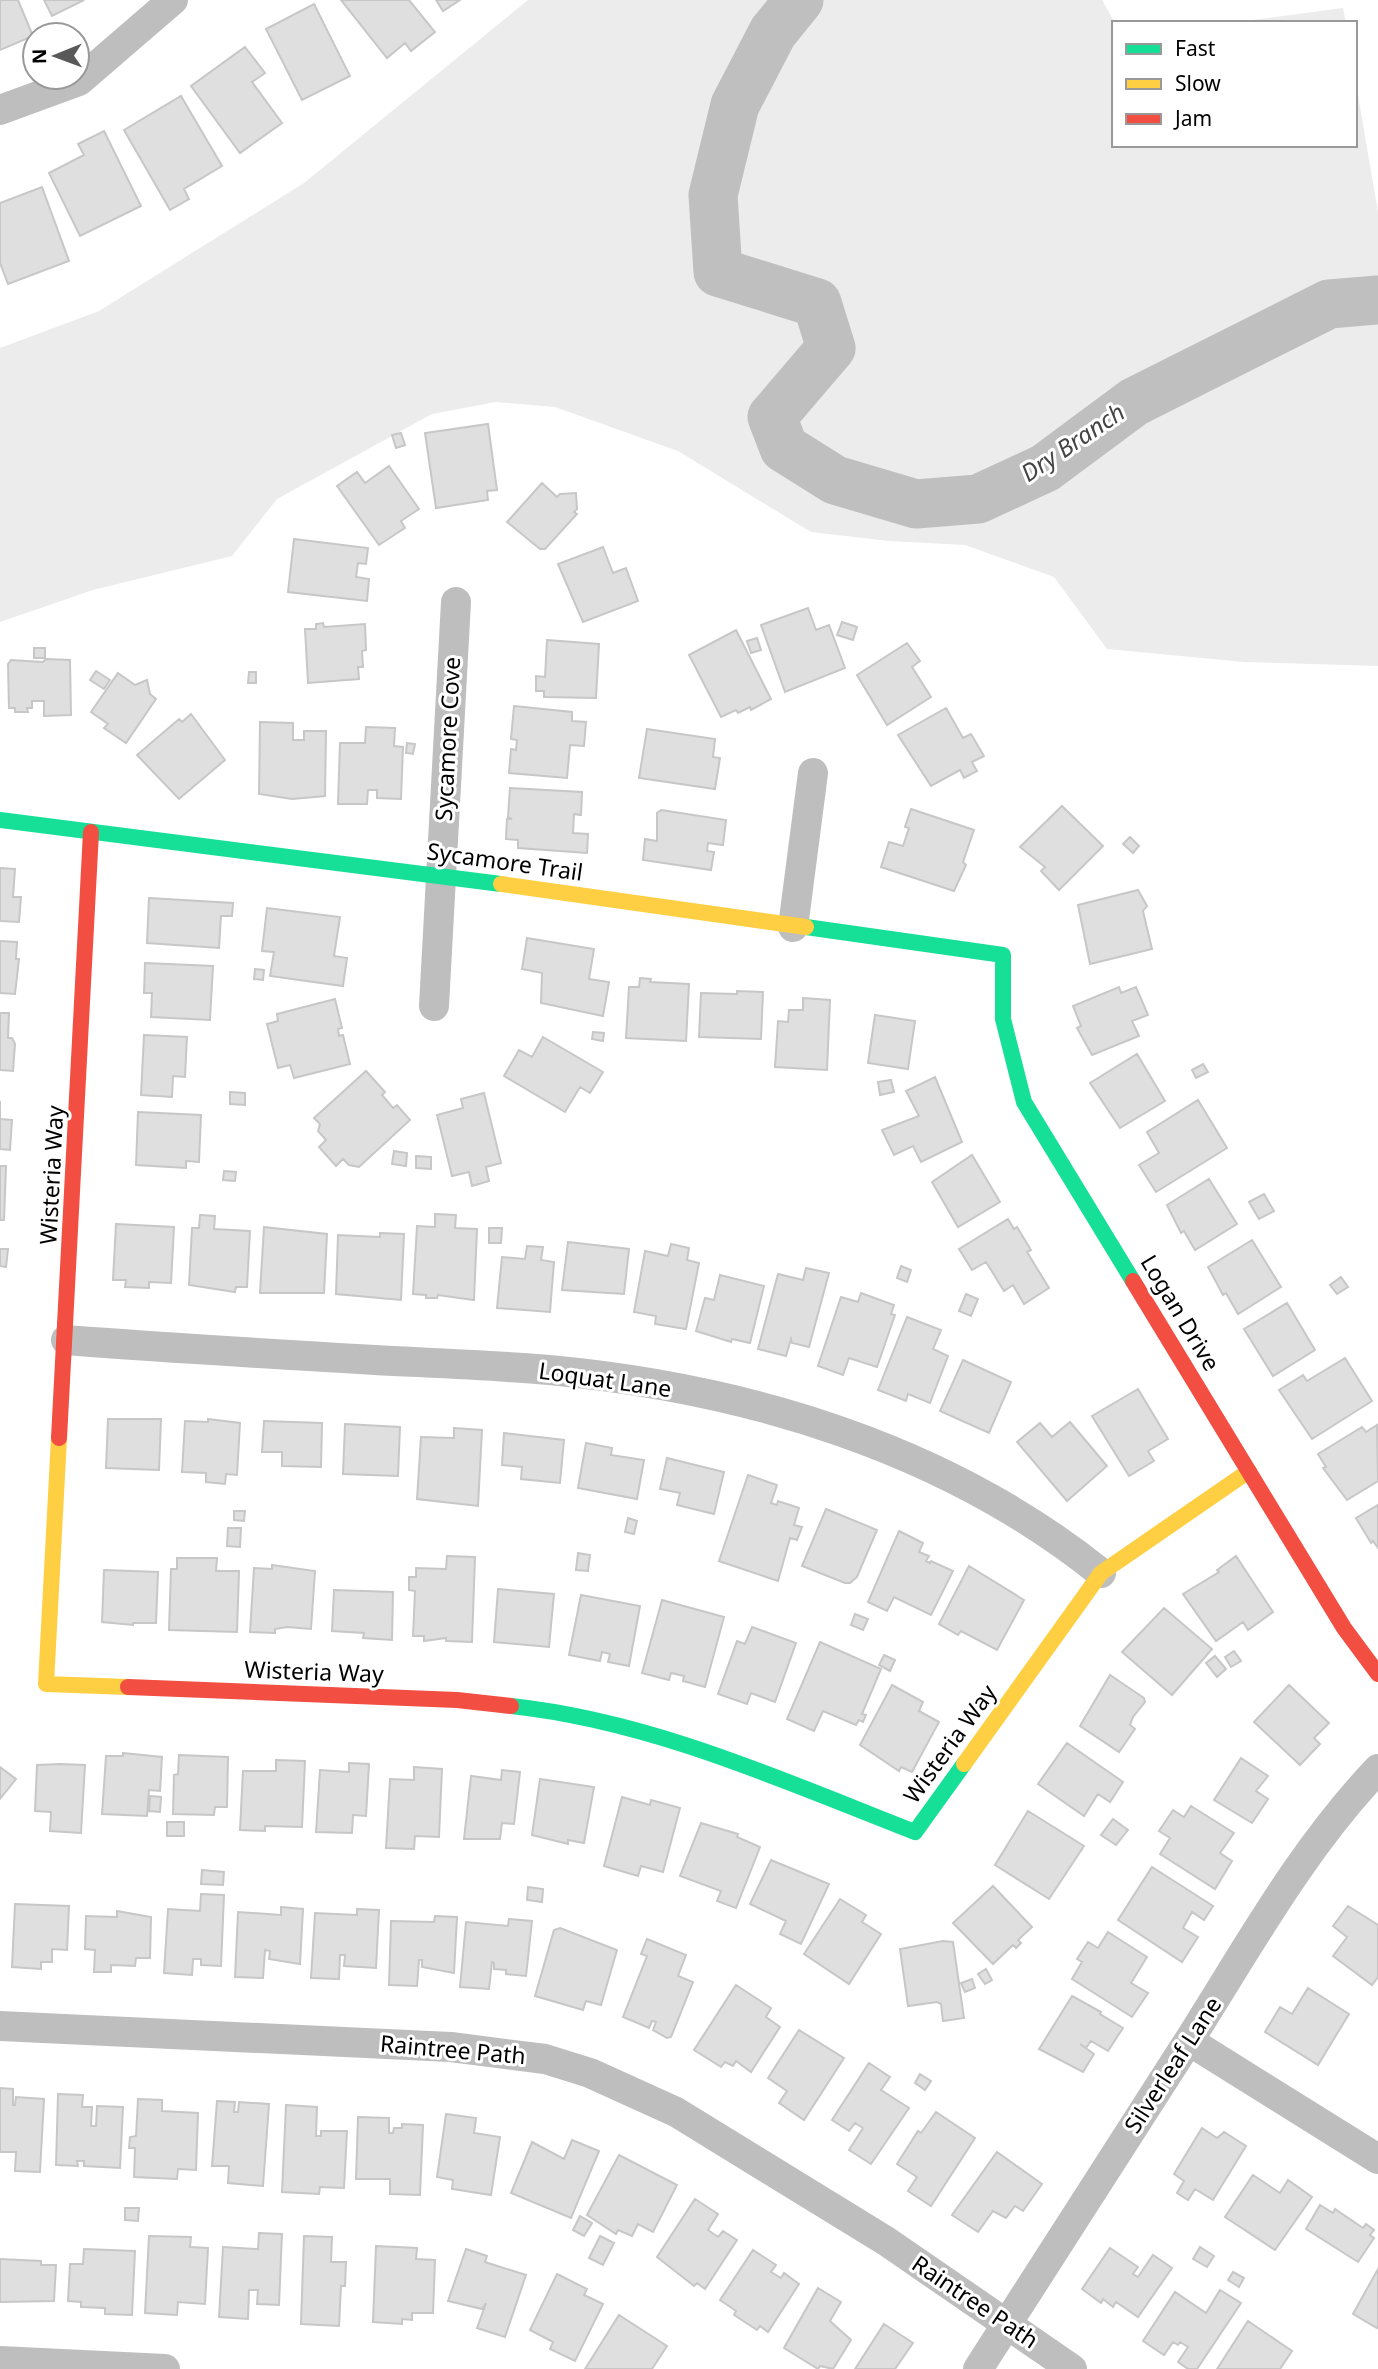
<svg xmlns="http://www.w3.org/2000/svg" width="1378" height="2369" viewBox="0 0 1378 2369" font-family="'Noto Sans',sans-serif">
<rect width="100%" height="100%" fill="#fff"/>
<path fill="#ececec" d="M528 0H1102L1115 23 1114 145H1355V78L1378 212V666L1244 662 1107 649 1054 577 965 545 889 541 811 532 678 451 555 407 496 402 432 414 277 499 232 556 93 590 0 622V348L99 311 304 183Z
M1343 8 1346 23H1228L1237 22Z"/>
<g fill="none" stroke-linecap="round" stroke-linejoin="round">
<path stroke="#bfbfbf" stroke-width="49" d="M799 0 773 32 735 105 713 195 718 272 817 303 831 348 772 417 784 448 835 480 916 504 978 499 1045 468 1134 402 1329 304 1378 300"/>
</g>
<path fill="#dfdfdf" stroke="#c7c7c7" stroke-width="2" d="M0 0H18L33 36 0 50Z
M44 0H84L52 16Z
M341 0H409L435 32 411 51 405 43 387 58Z
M436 0H460L443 11Z
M314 4 350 76 302 100 266 29Z
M245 47 265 73 252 82 282 123 240 153 191 86Z
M181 96 222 166 184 189 189 199 170 210 124 130Z
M104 131 141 206 80 236 49 173 84 155 78 144Z
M42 187 69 261 8 284 0 263V203Z
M488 424 497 490 487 491 488 500 436 508 425 433Z
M401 433 405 445 396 448 392 435Z
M389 466 419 509 401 521 405 528 379 545 337 486 357 472 365 483Z
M542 483 557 497 560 494 576 493 577 509 574 512 577 514 545 549H540L507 522Z
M294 539 368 548 366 564 358 563 356 577 369 579 367 601 288 592Z
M603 547 613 573 626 568 638 601 583 622 558 564Z
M808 608 816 630 829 625 845 668 785 692 761 625Z
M842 622 857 627 853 640 837 635Z
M323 623 324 627 365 624 366 650 362 651 363 667H358L359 679 308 683 305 629H316V624Z
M736 630 771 699 751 710 750 707 738 713 736 710 721 717 689 655Z
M757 638 761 650 751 653 747 641Z
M547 640 599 644 596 698 544 697V691H536V676L545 677Z
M907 643 920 661 912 667 931 697 887 725 857 675Z
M34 648H45V658H34Z
M46 659 70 660 71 715 44 716V701H32V708H27L28 712H15V708H9L8 664 11 660 43 662Z
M96 671 110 680 104 689 90 680Z
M249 672H256V683H248Z
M118 673 135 685 147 680 150 694 156 699 126 743 104 728 108 724 91 712Z
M514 706 572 712V721L586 722 584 746 570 745 567 778 509 773 511 749 516 750 517 740 511 739Z
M946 708 963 738 971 734 984 756 972 762 977 771 964 778 960 770 931 786 898 735Z
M191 714 225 760 179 799 137 755 179 719 182 722Z
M260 722 293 723V740H304V731H326L325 796 292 799 259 794Z
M366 727 395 728 394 746 403 747 401 799 377 798V790H368L367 804H338L340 743H365Z
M647 729 715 739 713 757 720 758 715 789 639 778Z
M407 743 415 744 413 754 406 753Z
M510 788 582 792 581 815 574 814 573 833 588 834 587 853 518 848V840L506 839 507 819H512L508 817Z
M1062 806 1103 846 1059 890 1041 871 1045 867 1020 847Z
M911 809 974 830 963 862 966 865 954 891 881 867 889 842 903 846 909 828 905 827Z
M661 810 726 820 723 845 708 843 707 851 714 852 711 870 643 860 645 839 657 841V813Z
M1130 837 1139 846 1133 853 1123 844Z
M0 868 15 869 13 897H21L19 922 0 921Z
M1138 890 1147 906 1143 911 1152 949 1090 964 1078 905Z
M149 898 233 903 232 916H221L219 948 147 943Z
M267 908 340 917 334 956 347 958 343 986 270 976 274 952 262 951Z
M527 938 594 949 589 979 609 982 603 1016 541 1003 542 973 522 969Z
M0 941 17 942 16 959H19L15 994 0 993Z
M145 963 213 966 210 1020 151 1017 152 993H144Z
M255 969 264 970 263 980 254 979Z
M640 978 651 979 650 982 689 984 686 1041 626 1038 629 987H639Z
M1119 987 1121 993 1136 987 1148 1015 1132 1021 1139 1036 1092 1055 1077 1028 1081 1026 1073 1006Z
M737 991 763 992 761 1039 699 1037 701 993 737 994Z
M803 998 830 1000 827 1070 775 1067 778 1021 788 1022 789 1010H803Z
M335 999 342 1028 338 1029 339 1036 343 1035 350 1064 294 1078 290 1065 278 1068 267 1024 278 1021 277 1014Z
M0 1013H9L8 1038H12L15 1044 13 1071 0 1070Z
M875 1015 915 1021 908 1069 868 1063Z
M593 1032 604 1033 603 1041 592 1039Z
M144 1035 187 1037 185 1077 173 1076 172 1097 141 1095Z
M543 1037 603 1072 590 1093 580 1087 565 1112 504 1076 519 1050 532 1057Z
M1137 1054 1165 1101 1120 1128 1090 1083Z
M1203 1064 1208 1072 1196 1078 1192 1070Z
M366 1071 385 1092 382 1095 393 1108 397 1105 410 1120 359 1167 349 1165 343 1159 336 1166 319 1147 326 1140 318 1131 320 1124 314 1118Z
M935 1077 962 1142 921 1162 913 1146 894 1155 882 1130 919 1116 906 1091Z
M891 1080 894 1092 880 1095 878 1082Z
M230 1092 245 1093V1105L230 1104Z
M484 1093 501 1163 486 1167 489 1181 472 1186 469 1172 452 1176 437 1115 463 1108 461 1099Z
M1198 1100 1227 1148 1156 1192 1139 1165 1159 1153 1147 1132Z
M0 1101V1119L12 1120 10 1150 0 1149Z
M138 1112 201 1115 199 1162 186 1161V1168L136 1165Z
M394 1151 407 1153 406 1166 392 1164Z
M972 1155 1000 1202 958 1227 932 1182Z
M416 1156 431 1157V1169L416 1168Z
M0 1166H6L4 1220H0Z
M224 1171 236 1172 235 1181 223 1180Z
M1209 1179 1237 1224 1195 1250 1184 1231 1181 1233 1167 1205Z
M1264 1194 1274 1211 1259 1219 1249 1202Z
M435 1214 456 1215 455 1228 477 1229 474 1300 438 1295 437 1298H426V1295L413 1294 417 1226 435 1227Z
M200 1215 215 1216 214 1229 250 1231 247 1287H236L235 1292 189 1285 192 1228H199Z
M1008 1219 1014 1229 1017 1227 1031 1250 1027 1252 1049 1288 1024 1304 1013 1285 1004 1291 986 1262 972 1270 959 1249Z
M116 1224 174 1227 171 1283 149 1282V1288L125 1287 126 1280H113Z
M264 1227 327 1234 324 1293H260Z
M489 1228H502L501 1243H489Z
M380 1233 404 1234 401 1300 336 1294 338 1235 380 1237Z
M1252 1240 1281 1287 1238 1314 1226 1293 1223 1295 1208 1267Z
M568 1242 629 1249 624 1294 562 1290Z
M671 1244 689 1248 687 1260 699 1263 686 1329 655 1324 656 1316 634 1312 645 1251 668 1256Z
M527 1246 543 1247 541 1260 554 1262 550 1312 497 1308 502 1257 525 1259Z
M0 1249H8L6 1267 0 1266Z
M901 1266 911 1270 907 1282 897 1278Z
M806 1268 829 1273 809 1347 792 1343 791 1339 786 1356 758 1349 778 1274 803 1280Z
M720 1275 764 1286 750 1343 732 1339 731 1342 696 1331 705 1298 714 1300Z
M1341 1277 1348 1287 1337 1294 1330 1285Z
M861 1293 894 1305 891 1314 895 1315 877 1367 849 1358 843 1375 818 1366 841 1297 858 1302Z
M966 1294 978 1299 971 1316 959 1311Z
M1287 1303 1315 1350 1273 1376 1244 1329Z
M907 1317 941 1330 933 1349 948 1356 930 1403 908 1394 906 1401 878 1390Z
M1345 1358 1372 1401 1312 1439 1279 1390 1303 1375 1307 1381Z
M963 1360 1011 1382 989 1433 940 1411Z
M1138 1389 1168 1439 1148 1451 1154 1461 1129 1476 1092 1416Z
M108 1419H161L159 1470 106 1468Z
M208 1419 240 1423 237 1475 226 1474 225 1484 206 1482V1473L182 1472 185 1421 208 1422Z
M264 1421 322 1423 321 1467 282 1466V1452H262Z
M1070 1422 1107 1466 1067 1501 1017 1442 1040 1423 1052 1437Z
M345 1424 400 1427 398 1476 343 1474Z
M1377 1425 1378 1481 1347 1500 1323 1468 1326 1467 1318 1454 1362 1427 1366 1432Z
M454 1428 482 1430 478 1506 417 1499 421 1437 454 1438Z
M504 1433 564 1440 560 1483 521 1479 522 1467 502 1465Z
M586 1443 612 1448 611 1455 644 1460 637 1499 578 1488Z
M667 1458 724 1472 714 1514 677 1505 680 1493 660 1489Z
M748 1475 777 1485 771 1503 777 1505 778 1501 799 1508 794 1525 802 1527 797 1540 790 1538 778 1581 719 1561Z
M1378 1505V1548L1373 1541 1371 1543 1356 1518Z
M826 1509 877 1530 857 1577 850 1583H845L802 1566Z
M234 1511H245L244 1521 234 1520Z
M628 1518 637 1521 634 1534 625 1532Z
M228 1528H241L240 1547 227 1546Z
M899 1531 923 1543 919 1552 929 1556 926 1561 930 1563 931 1561 953 1571 931 1615 894 1597 887 1611 868 1602Z
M578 1553 590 1555 588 1571 576 1570Z
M447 1556 475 1557 472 1642 446 1641V1638L424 1641V1636H413L415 1591 409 1590V1577H416V1568L446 1569Z
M1236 1556 1273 1612 1248 1630 1243 1622 1216 1641 1183 1594 1219 1572 1217 1570Z
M177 1558H217L216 1571H239L237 1632 169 1630 171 1569H177Z
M272 1565 315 1571 311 1629 287 1627 275 1629V1633L250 1632 254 1568 272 1569Z
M969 1566 1024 1600 997 1650 961 1631 958 1635 939 1624Z
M104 1570 158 1572 156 1623H133V1625L102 1622Z
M498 1589 554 1594 549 1647 494 1642Z
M334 1590 393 1592 392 1640 363 1638 364 1633 332 1631Z
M581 1595 640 1606 629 1666 608 1662 610 1654 602 1652 600 1661 569 1655Z
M662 1600 724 1617 705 1687 683 1681 684 1676 671 1673 669 1680 642 1673Z
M1164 1608 1212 1649 1172 1695 1122 1652Z
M855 1614 868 1619 863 1630 851 1625Z
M752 1627 796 1643 775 1702 751 1693 747 1704 718 1694 737 1641 745 1644Z
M820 1642 881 1669 862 1714 866 1715 863 1722 859 1720 856 1725 823 1711 814 1731 787 1719Z
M1234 1651 1241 1661 1231 1667 1225 1657Z
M884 1655 895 1660 890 1671 879 1665Z
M1215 1656 1226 1669 1217 1677 1206 1663Z
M1110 1675 1144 1698 1145 1702 1133 1717 1130 1725 1135 1729 1119 1752 1080 1726Z
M892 1685 923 1702 919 1711 939 1722 912 1772 901 1767 899 1771 860 1745Z
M1289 1685 1329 1723 1314 1738 1320 1744 1300 1765 1254 1722Z
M1067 1743 1123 1782 1110 1802 1098 1794 1084 1816 1038 1784Z
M123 1753 162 1757 160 1791 149 1790 147 1816 102 1814 106 1756H123Z
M179 1755 228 1757 227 1807H215L214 1815 173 1814 174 1775 178 1774Z
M1241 1758 1268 1776 1256 1791 1268 1799 1252 1823 1214 1800Z
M276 1760 305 1761 302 1827 265 1826V1831L240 1830 243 1771H276Z
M349 1763 369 1764 366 1816 353 1815 352 1833 316 1832 320 1770 349 1772Z
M60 1764 85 1765 81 1833 50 1831 51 1812 35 1811 37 1765Z
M0 1767 16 1779 0 1799Z
M414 1767 442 1769 439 1837 415 1836 414 1849 386 1848 390 1779 414 1780Z
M502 1770 520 1772 514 1824 502 1823 500 1839H464L471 1776 501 1780Z
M540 1779 594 1787 584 1843 568 1840V1844L532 1835Z
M150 1796 161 1797 160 1812 149 1811Z
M622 1797 650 1805 651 1800 680 1808 663 1872 641 1866 638 1876 604 1866Z
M1191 1806 1234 1833 1220 1853 1232 1861 1215 1889 1160 1854 1170 1838 1159 1831 1173 1810 1184 1817Z
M1028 1811 1084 1846 1049 1899 995 1865Z
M1113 1819 1128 1830 1116 1845 1101 1835Z
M167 1822H184V1836H167Z
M701 1823 738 1834 737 1837 760 1847 736 1908 717 1901 721 1891 680 1876Z
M771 1860 829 1884 801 1944 780 1934 786 1921 750 1904Z
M1152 1867 1213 1906 1204 1920 1192 1912 1183 1928 1198 1937 1182 1962 1118 1920Z
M202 1870 224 1872 223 1885 201 1884Z
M993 1886 1032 1927 1018 1940 1021 1943 1016 1948 1013 1945 993 1964 953 1923Z
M528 1887 543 1889 542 1902 527 1900Z
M201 1894 224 1895 221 1966 201 1965V1959H193L192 1975 164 1973 168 1909 200 1911Z
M840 1899 866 1915 862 1922 881 1934 849 1984 804 1954Z
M15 1904 69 1906 67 1950 52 1949V1962H41V1969L12 1967Z
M1348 1906 1378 1925V1977L1372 1985 1333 1956 1347 1937 1333 1926Z
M281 1907 303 1909 300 1964 269 1959 270 1951 265 1950 263 1978 235 1977 238 1912 281 1915Z
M357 1909 379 1910 376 1968 344 1966 345 1955H340L339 1979 311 1978 315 1913 357 1915Z
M117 1911 151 1917 150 1958H136L135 1966 111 1965V1972H94L95 1950 85 1949 86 1916 117 1917Z
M435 1916 457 1917 454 1973 422 1967V1960H419L417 1986 389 1985 391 1921 434 1922Z
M509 1919 532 1921 526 1976 506 1974V1970L494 1969V1963L492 1962 489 1989 460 1987 466 1922 508 1926Z
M560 1928 617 1950 601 2005 586 2001 583 2010 535 1996 554 1930Z
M1108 1932 1147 1957 1131 1983 1148 1993 1132 2017 1072 1979 1082 1962 1077 1959 1088 1942 1098 1948Z
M647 1939 686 1955 678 1976 693 1982 671 2037 667 2038 653 2030 656 2022 652 2021 649 2028 623 2017 647 1956 641 1954Z
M943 1941 953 1942 964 2018 943 2021 941 2004 937 2002 908 2006 900 1949Z
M986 1969 992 1980 985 1984 978 1974Z
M972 1979 975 1988 965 1992 961 1983Z
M736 1985 771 2008 766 2017 780 2027 751 2072 736 2061 733 2066 725 2062 721 2067 694 2050Z
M1308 1988 1349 2014 1318 2065 1265 2032 1280 2007 1292 2014Z
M1072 1996 1101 2012 1100 2014 1123 2028 1108 2051 1091 2041 1086 2048 1080 2044 1094 2054 1083 2072 1039 2049Z
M799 2030 844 2058 804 2120 779 2103 787 2091 768 2078Z
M869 2063 890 2077 881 2090 909 2108 871 2164 849 2150 863 2128 855 2123 849 2131 832 2120Z
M920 2074 931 2081 925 2090 915 2083Z
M0 2088 13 2089V2105H15L16 2097 44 2099 40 2172 15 2171 16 2152H0Z
M58 2094 83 2095 82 2107H92L91 2126H96L97 2106 123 2107 120 2168 84 2166V2161H77L78 2166 56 2165Z
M138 2099 162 2100V2111L198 2113 196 2170 178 2169 177 2179 134 2177 135 2148H129L130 2137 136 2136Z
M217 2101 235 2102 234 2112H238L239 2102 269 2104 263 2186 228 2183 229 2166H212Z
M286 2105 317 2107 316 2136H321V2131H347L344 2188 320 2187 319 2194 282 2192Z
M936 2112 975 2138 931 2206 908 2191 917 2177 897 2164 918 2131 921 2133Z
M446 2114 476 2118 474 2133 500 2137 491 2195 452 2189 453 2180 437 2177Z
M358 2117 389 2118V2133H393L394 2128H402V2124L423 2125 420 2195 390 2194V2179H356Z
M1202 2128 1217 2138 1224 2132 1246 2146 1213 2200 1195 2189 1188 2200 1177 2193 1184 2181 1174 2174Z
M572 2140 599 2151 571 2218 511 2193 532 2142 564 2159Z
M997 2152 1042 2184 1023 2211 1015 2206 1006 2218 993 2211 978 2232 952 2215Z
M619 2155 677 2185 653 2232 638 2224 632 2236 618 2230 616 2234 587 2215Z
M1253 2175 1280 2193 1288 2180 1312 2197 1275 2250 1225 2217Z
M695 2199 718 2214 708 2230 718 2237 723 2231 737 2240 705 2289 697 2283 694 2286 657 2257Z
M1320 2205 1333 2213 1335 2209 1363 2228 1366 2224 1374 2230 1370 2235 1374 2238 1358 2262 1306 2229Z
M125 2208H139L138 2221 125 2220Z
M580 2216 592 2223 584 2236 573 2230Z
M259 2233 282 2234 279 2305 257 2304 258 2290H249L248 2319 219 2317 223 2247 258 2249Z
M149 2236 191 2237 190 2247 208 2248 205 2304 178 2302 177 2315 145 2313Z
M304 2236 332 2237 331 2262H346L345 2286H341L339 2326 301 2324Z
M600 2236 614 2243 603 2265 589 2258Z
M376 2246 417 2248 416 2259 435 2260 433 2313H412V2320L402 2319V2324L373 2322Z
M1200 2247 1214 2256 1207 2267 1193 2259Z
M1110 2248 1138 2267 1133 2274 1138 2277 1153 2255 1172 2268 1138 2317 1116 2302 1113 2307 1103 2299 1101 2303 1082 2289Z
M84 2249 135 2251 132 2315 105 2314V2308L81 2307V2302L68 2301 70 2264H83Z
M466 2249 487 2256 485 2262 526 2275 505 2337 477 2328 486 2303 482 2309 448 2301Z
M753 2250 776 2265 771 2272 781 2278 784 2273 799 2284 768 2332 760 2326 757 2330 734 2315 736 2311 720 2300Z
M0 2259 41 2261V2265H56L54 2301 0 2302Z
M1378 2269V2326L1377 2328 1353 2314Z
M1233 2272 1244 2278 1239 2287 1228 2280Z
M557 2274 587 2289 584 2295 603 2304 575 2361 550 2349 553 2342 530 2330Z
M818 2288 841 2302 830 2321 851 2340 833 2369 820 2366 818 2369 784 2348Z
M1220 2290 1241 2303 1197 2369H1188L1178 2362 1188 2347 1180 2342 1178 2345 1173 2342 1164 2355 1143 2341 1175 2292 1206 2313Z
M619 2315 667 2346 652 2369H585Z
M1248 2321 1292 2351 1280 2369H1217Z
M884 2324 913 2343 895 2369H855Z"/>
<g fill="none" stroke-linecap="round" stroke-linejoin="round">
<path stroke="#bebebe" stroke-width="30" d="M0 110 79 81 173 0
M793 927 813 773
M434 1006 456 602
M66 1340C169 1348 272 1354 375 1360 433 1363 491 1365 549 1370 745 1388 946 1448 1101 1573
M0 2026 451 2047 545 2059 590 2073 676 2112 886 2241 1072 2369
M1189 2041 1378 2159
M0 2361 165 2369
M978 2369C1049 2257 1122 2146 1193 2034 1251 1942 1303 1848 1378 1769"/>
<path stroke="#16e098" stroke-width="16" d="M0 820 501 884
M806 927 1003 955V1019L1024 1102 1133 1281
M511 1706C652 1721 784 1781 915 1832L964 1764"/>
<path stroke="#ffcf43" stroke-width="16" d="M501 884 806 927
M59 1438 46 1684 128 1687
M964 1764 1101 1573 1249 1471"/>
<path stroke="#f24e42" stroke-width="16" d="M1133 1281 1344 1628 1378 1674
M59 1438 91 832
M128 1687 457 1700 511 1706"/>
</g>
<g text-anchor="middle" stroke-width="6" stroke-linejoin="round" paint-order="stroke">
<g font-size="23" fill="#000" stroke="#fff">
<text transform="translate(448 739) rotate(-87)" y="8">Sycamore Cove</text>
<text transform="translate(505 862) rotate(8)" y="8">Sycamore Trail</text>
<text transform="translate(52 1175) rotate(-87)" y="8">Wisteria Way</text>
<text transform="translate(1180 1313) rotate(59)" y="8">Logan Drive</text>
<text transform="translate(605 1380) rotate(8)" y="8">Loquat Lane</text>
<text transform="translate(314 1672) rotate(2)" y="8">Wisteria Way</text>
<text transform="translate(950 1744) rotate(-54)" y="8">Wisteria Way</text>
<text transform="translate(453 2050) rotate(5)" y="8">Raintree Path</text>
<text transform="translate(1173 2065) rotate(-57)" y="8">Silverleaf Lane</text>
<text transform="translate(975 2302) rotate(34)" y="8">Raintree Path</text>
</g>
<g font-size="24" font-style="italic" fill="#444" stroke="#fff">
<text transform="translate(1073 443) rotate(-34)" y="8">Dry Branch</text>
</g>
</g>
<rect x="1112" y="21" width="245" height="126" fill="#ffffff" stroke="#999999" stroke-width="2"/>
<rect x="1126" y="44" width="35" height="10" fill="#16e098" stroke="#999999" stroke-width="2"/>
<text x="1175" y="56" font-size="21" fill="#000000">Fast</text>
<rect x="1126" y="79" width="35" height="10" fill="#ffcf43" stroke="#999999" stroke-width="2"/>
<text x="1175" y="91" font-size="21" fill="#000000">Slow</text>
<rect x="1126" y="114" width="35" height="10" fill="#f24e42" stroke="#999999" stroke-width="2"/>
<text x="1175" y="126" font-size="21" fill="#000000">Jam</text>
<g transform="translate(56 56) rotate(269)"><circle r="33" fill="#ffffff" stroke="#999999" stroke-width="2"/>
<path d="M0-5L12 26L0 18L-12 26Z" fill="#595959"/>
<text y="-10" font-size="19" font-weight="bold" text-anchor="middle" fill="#000000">N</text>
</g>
</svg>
